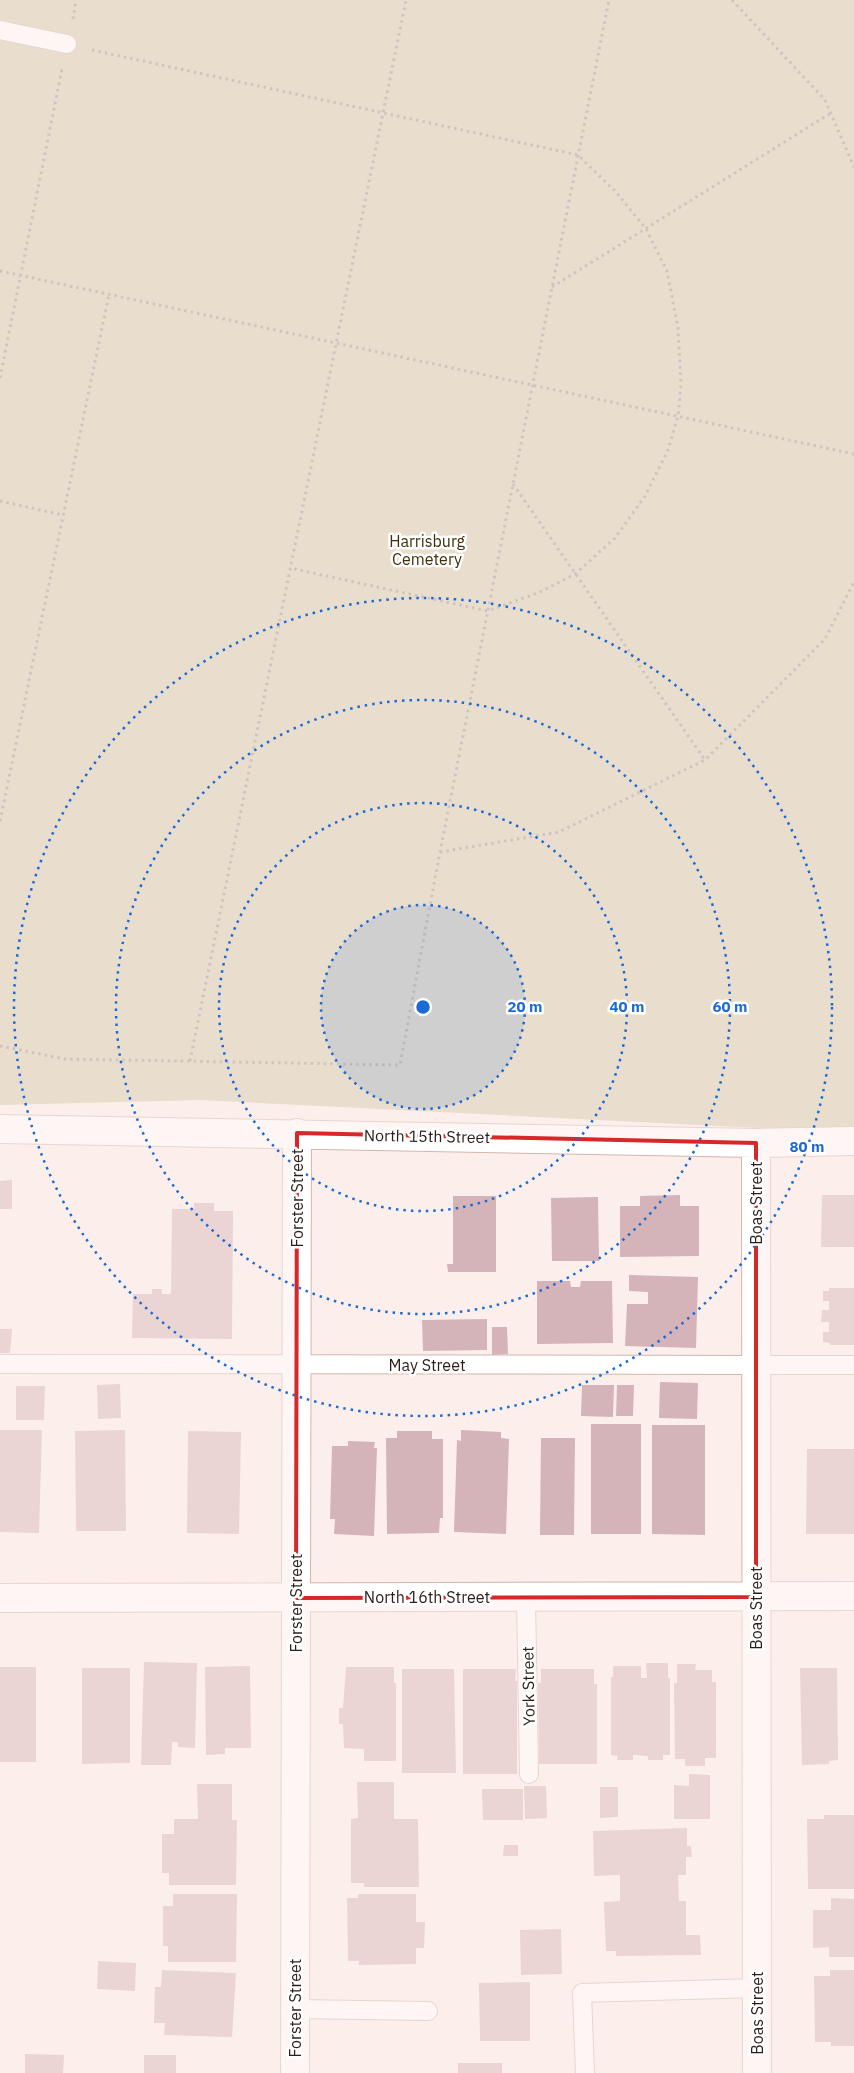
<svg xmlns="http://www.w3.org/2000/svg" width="854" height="2073" viewBox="0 0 854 2073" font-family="'IBM Plex Sans',sans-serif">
<rect width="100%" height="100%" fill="#fcefeb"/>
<path fill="#d2c8ac" d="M0 0H854V1129L818 1131 200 1100 0 1105Z"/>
<path fill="#d4b4b8" d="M12 1180V1209H0V1181Z
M680 1195V1206H699V1256L620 1257V1206H640V1196Z
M822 1195H854V1247H821Z
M453 1196H496V1272H448L447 1264H453Z
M598 1197 599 1261H552L551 1198Z
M194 1203H214V1211H233L232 1339 132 1338 133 1294H152V1289H162V1294H171L172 1209H194Z
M629 1275 698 1277 696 1348 625 1346 627 1304H648V1292L629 1291Z
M537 1281H570L571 1287H580L581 1281H612L613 1343 537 1344Z
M829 1288H854V1345H830V1343L823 1342V1332H829V1322H821L822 1310H829V1301H823V1291H829Z
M487 1319V1350L423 1351 422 1320Z
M492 1327H507L508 1354 492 1355Z
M0 1329H12L10 1353H0Z
M660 1382 698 1383 697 1419 659 1418Z
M120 1384 121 1418 98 1419 97 1385Z
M582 1385H614L613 1417 581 1416Z
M617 1385H634L633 1416H616Z
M16 1386H45L44 1420H16Z
M591 1424H641V1534H591Z
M652 1425H705V1535L652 1534Z
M0 1430H42L39 1533 0 1532Z
M125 1430 126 1531H76L75 1431Z
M461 1430 501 1432V1438L509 1439 506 1534 454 1532 457 1440 461 1441Z
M188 1431 241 1432 239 1534 187 1533Z
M397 1431H432V1439H443V1518H440L439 1533 387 1534 386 1438H397Z
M541 1438H575L574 1535H540Z
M348 1441 375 1442 374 1448H377L374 1536 334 1534 335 1519H330L332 1446H348Z
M807 1449H854V1534H806Z
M144 1662 197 1663 195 1748 178 1747V1742H172L171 1765H141Z
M646 1663H668V1678H670V1755H663V1760H648V1756L633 1755V1760H617L618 1756 611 1755V1677H613V1666H641V1678H647Z
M677 1664H696L695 1670H712V1682H716V1758H705V1766H685V1759H675L674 1683H677Z
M250 1666 251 1748H225V1754L206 1755 205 1667Z
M0 1667H36V1762H0Z
M346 1667H394V1683H396V1761H364V1749L344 1748 343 1724H339V1708H343Z
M82 1668H130V1763L82 1764Z
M800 1668H837L838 1760 829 1761V1764L802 1765Z
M402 1669H454L456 1773H402Z
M463 1669H516L515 1681H517V1774H463Z
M541 1669H594V1684H597V1764H539L538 1683H541Z
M689 1774 710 1775V1819H674V1785L689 1786Z
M357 1782H394V1819H418L419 1887H364V1883H351V1819L358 1818Z
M197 1784H232V1820H237L236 1885H169V1873H162V1834H174V1819H198Z
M524 1786H546L547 1818 525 1819Z
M600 1787H618V1817L600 1818Z
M482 1789H523V1820H483Z
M824 1815H854V1889H808L807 1819H824Z
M687 1828V1846H691L692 1857H686V1875H678L679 1901H686V1935H700L701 1955 616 1956V1951H606L604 1902 620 1901V1875L594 1876 593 1831Z
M504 1845H518V1856H503Z
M173 1894H237L236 1962H168V1946H163V1906H173Z
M358 1894H416V1922H425L424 1948H416V1964L359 1965V1961H348L347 1898H358Z
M831 1898 854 1899V1957H829V1947L813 1948V1910H831Z
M561 1929 562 1974 521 1975 520 1930Z
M98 1961 136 1963 135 1991 97 1989Z
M162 1970 236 1973 232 2037 164 2035 165 2023H154L155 1987H161Z
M830 1970H854V2046H831V2042H815L814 1976H830Z
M530 1982V2041H480L479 1983Z
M25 2054 64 2055 63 2073H25Z
M144 2055H176V2073H144Z
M458 2063H502V2073H458Z"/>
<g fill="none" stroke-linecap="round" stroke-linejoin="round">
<g stroke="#d4b5ad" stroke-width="20">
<path id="service" d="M0 30 67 44
M0 1364 854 1365
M526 1597 529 1774
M295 2009 428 2011
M585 2073 582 1993 757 1988"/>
</g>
<g stroke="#d4b5ad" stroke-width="30">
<path id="minor" d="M0 1129 756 1143 854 1141
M756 1143 757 2073
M0 1598 854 1596
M295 2073 297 1133"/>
</g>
<path stroke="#9d918d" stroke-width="3" stroke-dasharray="2.5 4" stroke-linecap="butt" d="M732 0 825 100 854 167
M73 19 76 0
M92 50 578 155 616 192 646 229 667 271 678 328 681 384 678 416 668 450 645 496 615 538 575 574 540 592 488 611 290 568
M0 271 854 454
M552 287 831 113
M0 378 62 69
M513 484 705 760
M0 501 63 515
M0 821 109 294
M440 852 559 832 705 760 825 639 854 582
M0 1046 65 1059 400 1065 440 852 609 0
M190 1061 406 0"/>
<use href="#service" stroke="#fff" stroke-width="18"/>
<use href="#minor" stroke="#fff" stroke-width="28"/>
</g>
<path d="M0 0H854V2073H0ZM297 1133 756 1143V1597L296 1598Z" fill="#fcefeb" fill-opacity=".55" fill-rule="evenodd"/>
<path fill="none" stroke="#d62828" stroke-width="4" stroke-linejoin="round" d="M297 1133 756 1143V1597L296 1598Z"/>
<circle cx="423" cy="1007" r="102" fill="#1c6ad5" fill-opacity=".12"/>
<g fill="none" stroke="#1c6ad5" stroke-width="2.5" stroke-dasharray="2.5 5">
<circle cx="423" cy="1007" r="102"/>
<circle cx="423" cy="1007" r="204"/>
<circle cx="423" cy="1007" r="307"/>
<circle cx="423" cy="1007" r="409"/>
</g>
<g text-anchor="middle" stroke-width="5" stroke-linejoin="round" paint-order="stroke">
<g font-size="16" fill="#3d300a" stroke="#fff">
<text x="427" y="547">Harrisburg<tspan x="427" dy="18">Cemetery</tspan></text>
</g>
<g font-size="16" fill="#2a1e1b" stroke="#fff">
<text transform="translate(427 1136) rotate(1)" y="6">North 15th Street</text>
<text transform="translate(297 1198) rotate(-90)" y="6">Forster Street</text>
<text transform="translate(756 1203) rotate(-90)" y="6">Boas Street</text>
<text x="427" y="1371">May Street</text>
<text x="427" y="1603">North 16th Street</text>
<text transform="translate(296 1603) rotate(-90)" y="6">Forster Street</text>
<text transform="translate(756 1608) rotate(-90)" y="6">Boas Street</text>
<text transform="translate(528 1686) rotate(-91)" y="6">York Street</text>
<text transform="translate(295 2008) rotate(-90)" y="6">Forster Street</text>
<text transform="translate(757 2013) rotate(-90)" y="6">Boas Street</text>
</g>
</g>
<circle cx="423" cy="1007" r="8" fill="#1c6ad5" stroke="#fff" stroke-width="2.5"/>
<g font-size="15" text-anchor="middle" font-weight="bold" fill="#1c6ad5" stroke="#fff" stroke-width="5" stroke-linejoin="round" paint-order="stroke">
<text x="525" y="1012">20 m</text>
<text x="627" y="1012">40 m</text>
<text x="730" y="1012">60 m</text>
<text x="807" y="1152">80 m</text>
</g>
</svg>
